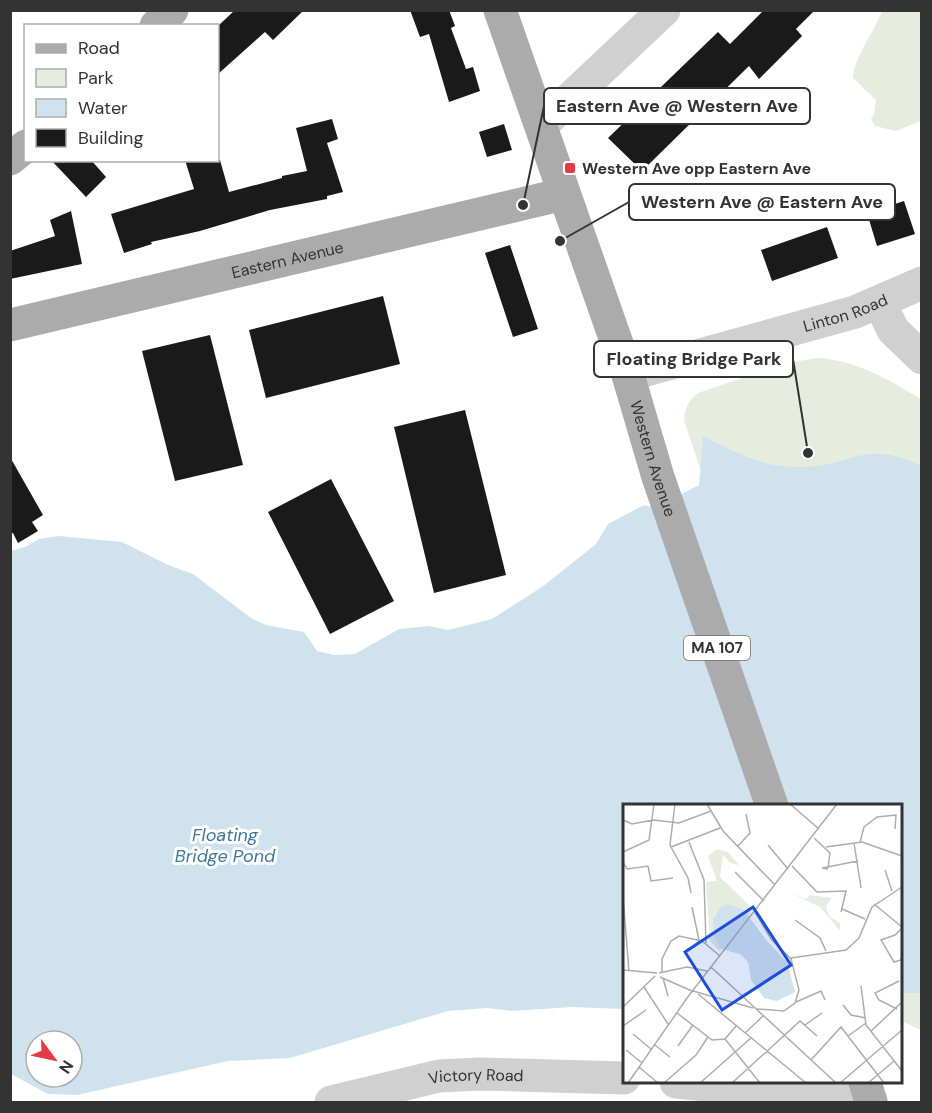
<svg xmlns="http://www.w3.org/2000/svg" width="932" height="1113" viewBox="0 0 932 1113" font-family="'DM Sans',sans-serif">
<rect width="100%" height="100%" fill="#fff"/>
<path fill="#e6ecdf" d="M882 11H921V121L896 131 875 126 871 119 874 114 876 100 853 78C852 62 875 30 882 11Z
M816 358C857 360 887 379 921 399V505L710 497 684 421C684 409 688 401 698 393L783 364Z
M900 993H921V1030L901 1021Z"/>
<path fill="#cfe2ee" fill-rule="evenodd" d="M703 436C734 452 764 468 800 467 854 467 862 438 921 466V993H901L900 806H624V1009L572 1007 512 1011 487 1008 448 1011 290 1058 228 1061 77 1095 48 1094 11 1074 10 551 25 547 39 539 59 536 122 542 168 565 193 574 251 618 266 625 304 632 317 651 334 655 355 654 399 629 429 626 448 630 492 619 542 587 596 544 608 524 644 505 655 508 699 485ZM36 1041H72V1077H36Z"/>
<path fill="#1a1a1a" d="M235 10H304L273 40 265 32 218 74V26Z
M410 10H449L455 26 451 28 466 69 473 67 480 91 449 102 429 34 420 37Z
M764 10H815L796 29 802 36 759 79 749 66 642 171 608 138 718 32 730 44Z
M332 119 338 139 327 143 343 192 327 196V199L270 210 200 231 151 242 152 244 124 253 111 214 194 189 185 160H220L229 192 282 178V176L307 171 296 128Z
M504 124 512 150 487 157 479 132Z
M51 160H91L106 177 86 197Z
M904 201 915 234 877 246 867 213Z
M71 211 82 264 10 279V251L55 236 50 220Z
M827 227 838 258 772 281 761 250Z
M510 245 538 329 513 337 485 253Z
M383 296 400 364 266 398 249 330Z
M210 335 243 465 175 481 142 351Z
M465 410 506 575 434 593 394 427Z
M10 457 43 515 32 522 38 531 18 543 13 533 10 534Z
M331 479 394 601 330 634 268 512Z"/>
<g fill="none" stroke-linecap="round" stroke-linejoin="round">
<g stroke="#d0d0d0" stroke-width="33">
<path d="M541 126 664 10"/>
<path d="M880 303 893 330 922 358"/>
<path id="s1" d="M628 375 855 312 922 283"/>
<path d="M676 1082 871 1101"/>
<path id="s2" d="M331 1102 439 1076 481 1074 624 1078"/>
</g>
<g stroke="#ababab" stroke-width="33">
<path id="s3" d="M500 10 628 375 658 477 772 806"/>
<path d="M156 26 172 10"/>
<path d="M10 159 26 146"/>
<path id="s4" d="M10 325 564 194"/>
<path d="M865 1082 871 1102"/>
</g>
</g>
<rect fill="#e63946" stroke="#fff" stroke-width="2" x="564" y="162" width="12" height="12" rx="3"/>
<g text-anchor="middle" stroke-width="6" stroke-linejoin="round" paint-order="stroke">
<rect fill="#fff" stroke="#707070" stroke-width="1.5" x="684" y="636" width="66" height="24" rx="4.5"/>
<g font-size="15" font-weight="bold" fill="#333">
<text x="717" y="653">MA 107</text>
</g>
<g font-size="16" font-weight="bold" fill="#333" stroke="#fff" text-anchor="start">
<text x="582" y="174">Western Ave opp Eastern Ave</text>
</g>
<g font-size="16" fill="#333" stroke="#fff">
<text dy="6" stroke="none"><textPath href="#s4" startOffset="285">Eastern Avenue</textPath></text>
<text dy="6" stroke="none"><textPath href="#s1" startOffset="226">Linton Road</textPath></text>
<text dy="6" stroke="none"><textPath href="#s3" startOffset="474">Western Avenue</textPath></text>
<text dy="6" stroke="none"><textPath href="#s2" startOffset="148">Victory Road</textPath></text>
</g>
<g font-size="18" font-style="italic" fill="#3f7597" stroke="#fff">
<text x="225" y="841">Floating<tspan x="225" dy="21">Bridge Pond</tspan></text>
</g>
</g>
<g transform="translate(623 804)">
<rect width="279" height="279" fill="#fff"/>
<path d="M94 45 105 48 116 61 107 59 100 51 97 73 128 103 125 112 110 102 91 111 101 142 97 147 87 137 83 81 84 78 94 77 85 52ZM166 88 183 95 187 91 209 94 203 102 206 112 217 119V127L197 103Z" fill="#e6ecdf"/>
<path d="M105 100 121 106 144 137 164 158 172 188 154 197 141 194 128 176 125 158 117 150 98 145 91 132 90 115 97 104Z" fill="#cfe2ee"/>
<path fill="none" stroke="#adadad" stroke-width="1.5" d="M52 0 47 41 65 74 68 89M84 0 100 27 152 81M167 0 196 25M0 16 9 20 30 16 56 19 88 7M191 34 207 49 205 64M66 38 81 76 83 139M237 38 241 23 254 13 273 11 272 25M231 39 238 84M145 41 165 65M115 42 127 29 123 10M48 43 97 24M203 43 239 38 279 52M0 48 26 36 31 0M0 58 4 65 25 62 28 77 50 74M169 62 194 88 223 87 218 108M205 65 199 64 235 57M262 66 269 87M112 68 141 97M0 94 6 167M251 100 279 123M69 103 76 136M219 105 242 115M132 108 148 135 168 155 176 186 172 199 161 207 134 205M172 116 197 134 203 147M279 124 272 131 258 136 271 158 278 156 279 146M168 154 223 146 236 134 249 103 279 83M88 163 213 279M0 166 34 169M36 169 64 163 84 167M39 169V155L48 137 56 132 79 137 97 152M37 173 69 187M40 174 45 192M238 182 243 221 279 267M21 183 45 220M70 187 130 204M75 190 183 279M173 198 198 187 202 196M220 201 228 211 243 214M0 203 32 172M274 205 256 196 252 189 276 177M54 209 89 236 102 235M182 221 199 209M0 222 23 206M113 222 102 235 137 279M248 227 279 198M122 229 140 212M10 230 28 245M225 232 243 219M32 241 47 253M55 242 70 221M3 246 19 259M188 256 218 223 261 279M16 263 35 279M5 279 64 194 214 0M41 279 73 251 85 233M77 279 128 234M109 279 177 217 194 232M217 279 279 226M245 279 271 257"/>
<path fill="#1d4ed8" fill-opacity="0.15" stroke="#1d4ed8" stroke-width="3" d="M130 103 168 161 99 206 62 148Z"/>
<rect width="279" height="279" fill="none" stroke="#333" stroke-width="3"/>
</g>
<path fill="none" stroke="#333" stroke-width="2" d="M523 205L544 106M560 241L629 202M808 453L793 359"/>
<g fill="#333" stroke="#fff" stroke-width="2">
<circle cx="523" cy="205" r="6"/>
<circle cx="560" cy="241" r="6"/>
<circle cx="808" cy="453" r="6"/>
</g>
<g fill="#fff" stroke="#333" stroke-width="2">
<rect x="544" y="88" width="266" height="36" rx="6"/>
<rect x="629" y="184" width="266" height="36" rx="6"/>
<rect x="594" y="341" width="199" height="36" rx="6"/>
</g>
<g font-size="18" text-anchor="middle" font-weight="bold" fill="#333">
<text x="677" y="112">Eastern Ave @ Western Ave</text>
<text x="762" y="208">Western Ave @ Eastern Ave</text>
<text x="694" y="365">Floating Bridge Park</text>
</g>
<rect width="932" height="1113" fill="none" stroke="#333333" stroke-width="24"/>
<rect x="24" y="24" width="195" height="138" fill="#ffffff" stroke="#adadad" stroke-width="1.5"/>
<rect x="36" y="44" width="30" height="9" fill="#ababab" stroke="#adadad" stroke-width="1.5"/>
<text x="78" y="54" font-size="18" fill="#333333">Road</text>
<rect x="36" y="69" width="30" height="18" fill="#e6ecdf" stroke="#adadad" stroke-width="1.5"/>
<text x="78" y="84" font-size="18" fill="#333333">Park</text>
<rect x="36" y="99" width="30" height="18" fill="#cfe2ee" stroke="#adadad" stroke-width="1.5"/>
<text x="78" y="114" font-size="18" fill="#333333">Water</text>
<rect x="36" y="129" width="30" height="18" fill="#1a1a1a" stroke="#adadad" stroke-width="1.5"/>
<text x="78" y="144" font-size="18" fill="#333333">Building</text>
<g transform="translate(54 1059) rotate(123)"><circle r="28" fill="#ffffff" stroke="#adadad" stroke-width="1.5"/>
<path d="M0-4.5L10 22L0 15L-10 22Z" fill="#e63946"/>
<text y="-9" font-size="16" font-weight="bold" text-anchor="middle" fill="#333333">N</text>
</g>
</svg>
